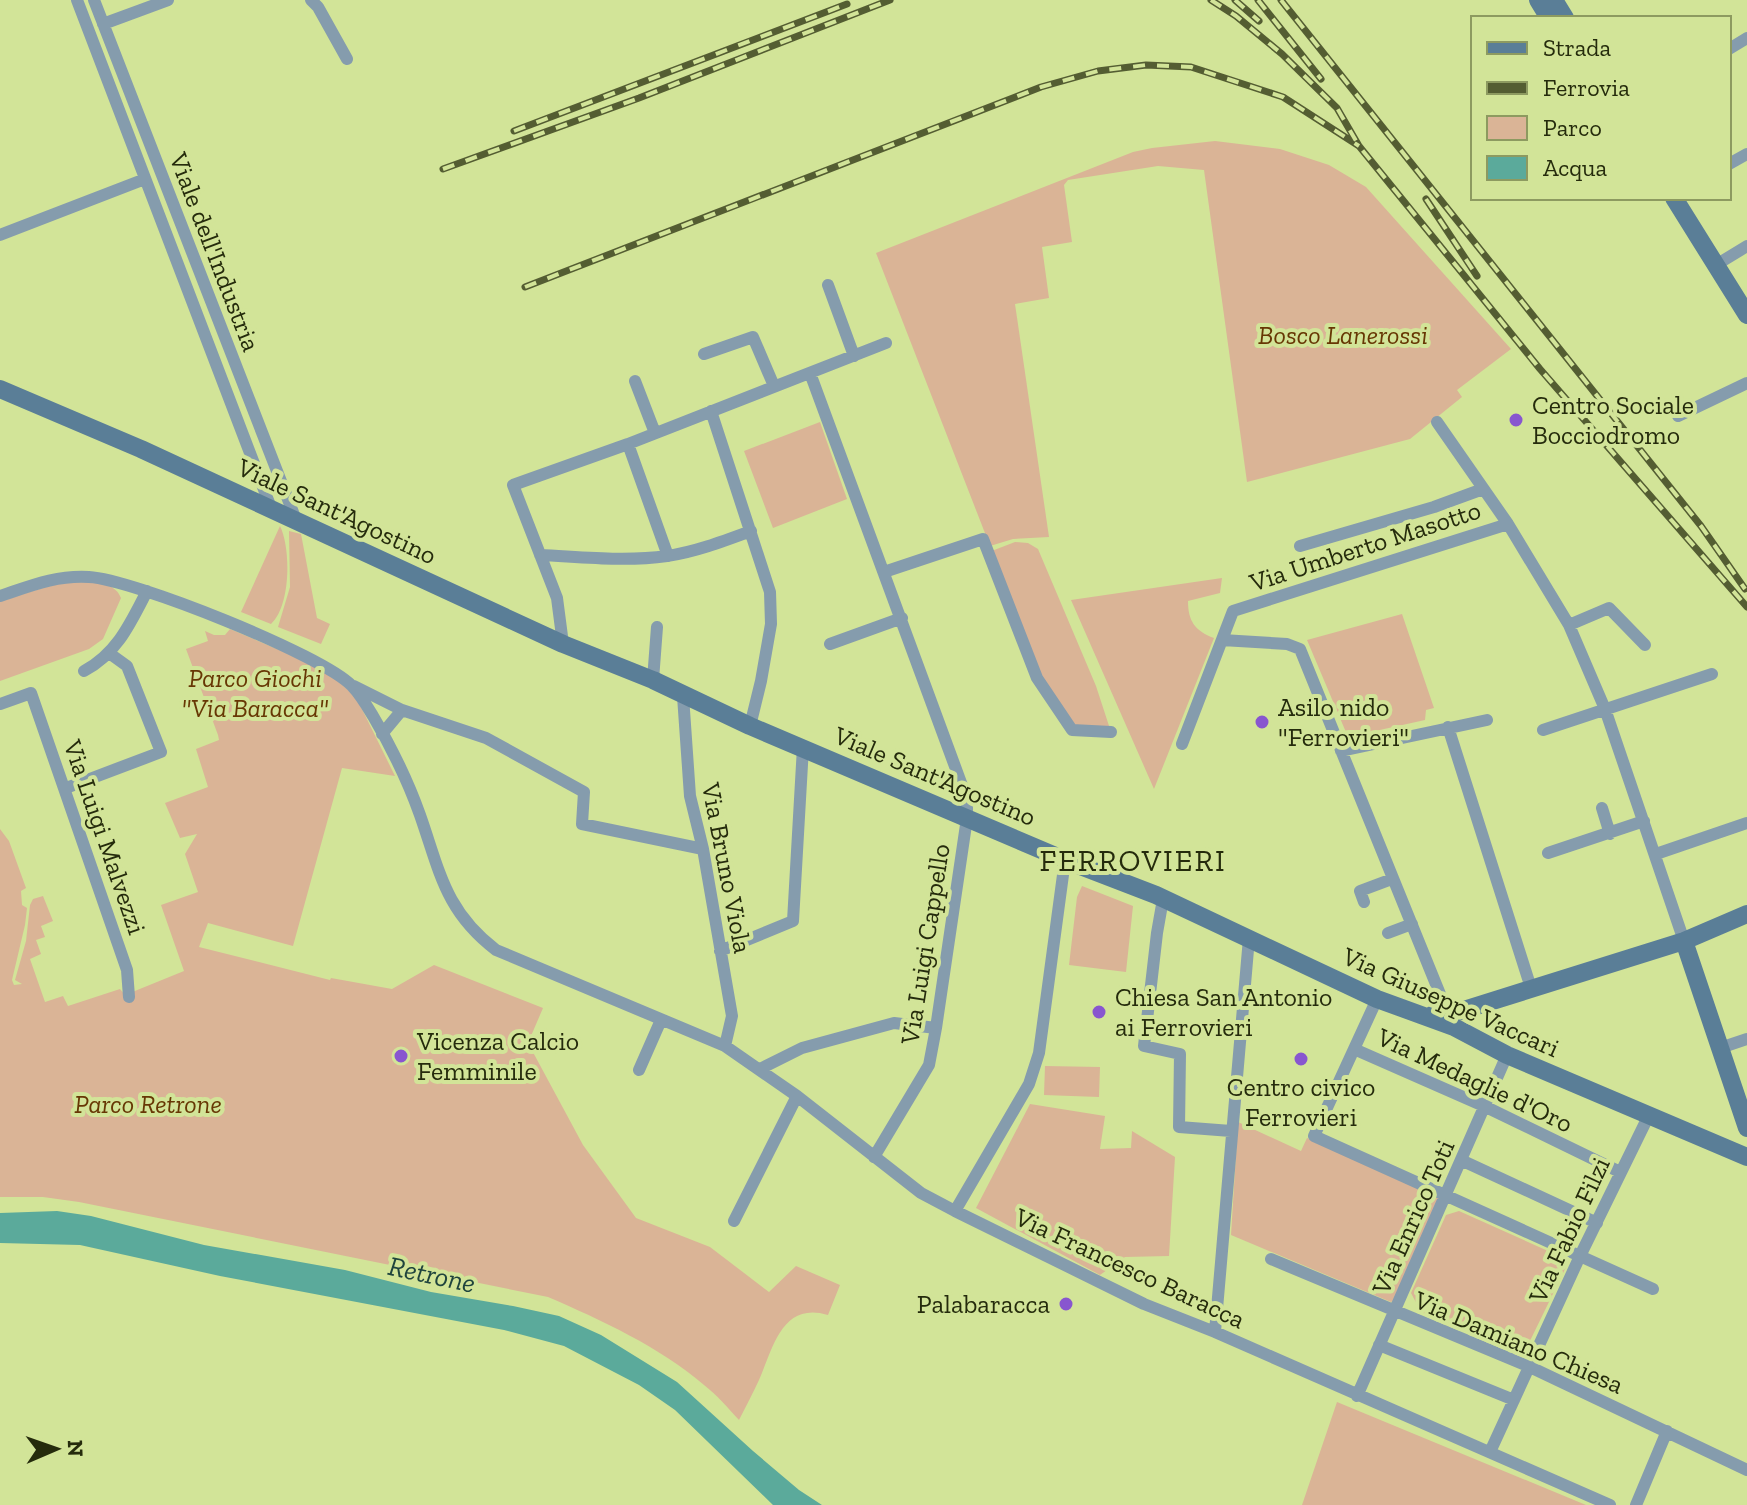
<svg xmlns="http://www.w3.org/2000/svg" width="1747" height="1505" viewBox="0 0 1747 1505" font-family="'Zilla Slab',serif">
<rect width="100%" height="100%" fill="#d2e498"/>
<path fill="#dab496" d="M1215 141 1280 149 1329 165 1366 187 1511 349 1457 390 1462 397 1410 439 1247 482 1204 170 1158 166 1068 180 1064 185 1072 242 1042 247 1049 298 1015 304 1049 537 1013 539 990 546 876 253 1133 152 1152 148Z
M820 422 847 499 773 528 744 451Z
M280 526C291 548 291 606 271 624L241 612Z
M289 531 301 534 317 618 330 624 321 644 278 627 290 587Z
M1015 542 1028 543 1038 549 1096 686 1111 732 1072 730 1037 678 989 552Z
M1222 578 1220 593 1188 601C1188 621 1195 631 1214 638L1154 789 1071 600Z
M59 583C77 583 113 576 121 598L103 639 89 649 0 681V601Z
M1402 614 1434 708 1426 710 1425 720 1348 737 1307 640Z
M230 629 329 671 357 699 395 776 342 768 293 946 208 923 199 947 330 980 331 978 392 989 434 965 543 1008 528 1043 583 1145 636 1218 710 1247 769 1292 796 1266 840 1285 828 1315C782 1301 773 1348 759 1380 753 1393 746 1406 739 1420 728 1408 717 1395 704 1385 660 1347 601 1320 548 1297L79 1202 43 1197H0V829L9 841 26 888 21 891 22 905 27 908 25 925 12 980 14 985 22 984 15 980 26 941 30 905 33 899 43 896 53 921 41 926 45 937 36 940 41 954 30 959 45 1002 63 996 68 1006 120 989 125 995 184 971 161 905 198 892 185 854 197 834 180 838 165 803 208 787 196 749 219 740 218 735 186 649 208 641 205 631 214 635H225Z
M1082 886 1133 906 1126 972 1069 965 1077 897Z
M1045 1066 1100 1067 1099 1097 1044 1095Z
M1030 1104 1105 1116 1100 1149 1131 1148 1132 1131 1175 1157 1169 1256 1125 1257 1100 1275 976 1208Z
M1238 1122 1301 1151 1307 1138 1441 1197 1395 1300 1391 1302 1231 1235Z
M1459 1211 1557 1255 1566 1267 1527 1347 1515 1351 1421 1312 1411 1293 1446 1215Z
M1337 1402 1586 1505H1302Z"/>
<path fill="#5baa9b" d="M57 1211 91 1216 204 1245 345 1270 431 1292 513 1306 559 1316 601 1335 677 1382 753 1451 799 1490 822 1505H773L675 1410 639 1385 564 1346 504 1330 220 1276 80 1245 0 1243V1213Z"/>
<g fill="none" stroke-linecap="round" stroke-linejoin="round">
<path stroke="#859cad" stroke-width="12" d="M77 0 271 508
M94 0 296 520
M311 0 318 7 347 59
M103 24 168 0
M1729 49 1747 38
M1729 164 1747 154
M0 235 145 179
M1716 265 1747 246
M828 285 854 356
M704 354 753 337 774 386
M810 373 967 799V818L936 1028 929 1065 874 1157
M635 381 655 433
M711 411 770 592 771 624 761 681 750 726
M1678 416 1747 383
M1437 422 1508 524 1569 625 1605 709 1684 941
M628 444 668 556
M1300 546 1434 507 1483 489
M540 555C582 557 625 562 667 556 695 552 724 541 751 531
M884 572 983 539 1037 678 1072 730 1111 732
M0 596C30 586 56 575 89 577 132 579 323 655 352 686 360 694 367 706 373 716 390 745 409 784 420 815 440 872 445 911 496 950L725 1046 797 1096 921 1193 955 1211 1144 1304 1215 1332 1610 1505
M1569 625 1609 608 1645 645
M1222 640 1287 644 1300 649 1442 999 1454 1013
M563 644 557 598 513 485 628 444 886 343
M830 644 902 618
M84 671C117 654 131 622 147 591
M653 680 657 627
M354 686 402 710 382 734
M683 696 690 796 703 849 732 1016 725 1046
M0 704 31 693 127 970 129 997
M402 710 486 738 584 792 582 824 703 849
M1448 727 1531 988
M1543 730 1712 674
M1182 744 1233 611 1508 524
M1341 751 1487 720
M66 788 161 752 127 666 109 653
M1602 808 1610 834
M1548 853 1644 821
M1656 854 1747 823
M1163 899 1157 933 1144 1046 1180 1054 1179 1127 1231 1131
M1364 902 1360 891 1392 879
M1388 933 1412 924
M720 951 793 921 803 747
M1377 999 1314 1136 1653 1289
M1720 1048 1747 1039
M1354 1049 1486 1107 1620 1172
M760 1069 802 1048 894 1023 936 1028
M639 1070 661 1020
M1463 1161 1597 1223
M955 1211 1029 1084 1039 1053 1065 860
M734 1221 797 1096
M1271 1259 1530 1367 1747 1470
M1215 1332 1249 938
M1379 1345 1514 1400
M1357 1396 1507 1055
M1490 1452 1580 1256 1649 1115
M1636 1505 1667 1431"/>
<path stroke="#5a7e97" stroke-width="18" d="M1538 0 1549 18
M1554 0 1565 18
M1674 198 1747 315
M0 389 141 449 563 644 653 680 750 726 1065 860 1156 895 1377 999 1454 1027 1507 1055 1747 1157
M1684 941 1747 1128
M1432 1015 1454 1013 1684 941 1747 914"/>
<g stroke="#545d32" stroke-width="7">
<path id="rail" d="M1211 0 1236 16 1282 54 1337 108 1359 146 1540 369 1747 607
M1235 0 1259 21
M1258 0 1321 79
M1281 0 1701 526 1745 589
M514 131 847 4
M443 169 639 98 890 0
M1426 199 1477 276
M525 287 1041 87 1098 71 1146 65 1191 67 1283 97 1359 146"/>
</g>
<use href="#rail" stroke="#d2e498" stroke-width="4" stroke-dasharray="12" stroke-linecap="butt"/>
</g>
<g fill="#8856cf" stroke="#d2e498" stroke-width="3">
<circle cx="1516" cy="420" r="8"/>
<circle cx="1262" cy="722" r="8"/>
<circle cx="1099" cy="1012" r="8"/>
<circle cx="401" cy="1056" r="8"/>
<circle cx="1301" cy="1059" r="8"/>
<circle cx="1066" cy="1304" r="8"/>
</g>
<g text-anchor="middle" stroke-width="8" stroke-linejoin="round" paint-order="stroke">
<g font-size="26" fill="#252b0c" stroke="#d2e498">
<text transform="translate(215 252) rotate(69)" y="9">Viale dell'Industria</text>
<text transform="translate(337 511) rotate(25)" y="9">Viale Sant'Agostino</text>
<text transform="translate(1365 546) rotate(-18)" y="9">Via Umberto Masotto</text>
<text transform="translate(935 776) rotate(23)" y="9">Viale Sant'Agostino</text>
<text transform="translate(105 837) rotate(71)" y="9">Via Luigi Malvezzi</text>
<text transform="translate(727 868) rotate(79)" y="9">Via Bruno Viola</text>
<text transform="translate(925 944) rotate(-81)" y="9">Via Luigi Cappello</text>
<text transform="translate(1451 1002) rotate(24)" y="9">Via Giuseppe Vaccari</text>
<text transform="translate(1475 1080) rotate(25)" y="9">Via Medaglie d'Oro</text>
<text transform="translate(1413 1217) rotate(-66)" y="9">Via Enrico Toti</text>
<text transform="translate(1569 1230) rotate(-65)" y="9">Via Fabio Filzi</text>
<text transform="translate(1130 1268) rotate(25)" y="9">Via Francesco Baracca</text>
<text transform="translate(1519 1342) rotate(23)" y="9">Via Damiano Chiesa</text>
</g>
<g font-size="26" font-style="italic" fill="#673704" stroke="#d2e498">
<text x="1343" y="344">Bosco Lanerossi</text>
<text x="255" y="687">Parco Giochi<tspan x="255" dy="30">"Via Baracca"</tspan></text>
<text x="148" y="1113">Parco Retrone</text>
</g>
<g font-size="26" fill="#252b0c" stroke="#d2e498" text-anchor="start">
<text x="1532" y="414">Centro Sociale<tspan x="1532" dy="30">Bocciodromo</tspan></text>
<text x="1278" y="716">Asilo nido<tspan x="1278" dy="30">"Ferrovieri"</tspan></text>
<text x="1115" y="1006">Chiesa San Antonio<tspan x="1115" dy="30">ai Ferrovieri</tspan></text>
<text x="417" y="1050">Vicenza Calcio<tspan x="417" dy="30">Femminile</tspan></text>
<text x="1301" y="1096" text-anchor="middle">Centro civico<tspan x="1301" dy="30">Ferrovieri</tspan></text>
<text x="1050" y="1313" text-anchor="end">Palabaracca</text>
</g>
<g font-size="28" font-style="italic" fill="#1f443d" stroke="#d2e498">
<text transform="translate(432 1274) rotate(12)" y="10">Retrone</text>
</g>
<g font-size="30" letter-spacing="2" fill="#252b0c" stroke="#d2e498">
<text x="1133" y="871">FERROVIERI</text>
</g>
</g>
<rect x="1471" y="16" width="260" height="184" fill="#d2e498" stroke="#8d9a60" stroke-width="2"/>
<rect x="1487" y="42" width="40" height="12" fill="#5a7e97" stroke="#8d9a60" stroke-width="2"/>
<text x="1543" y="56" font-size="24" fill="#252b0c">Strada</text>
<rect x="1487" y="82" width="40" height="12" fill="#545d32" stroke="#8d9a60" stroke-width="2"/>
<text x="1543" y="96" font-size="24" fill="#252b0c">Ferrovia</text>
<rect x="1487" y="116" width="40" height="24" fill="#dab496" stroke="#8d9a60" stroke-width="2"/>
<text x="1543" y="136" font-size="24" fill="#252b0c">Parco</text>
<rect x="1487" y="156" width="40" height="24" fill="#5baa9b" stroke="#8d9a60" stroke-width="2"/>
<text x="1543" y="176" font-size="24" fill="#252b0c">Acqua</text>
<g transform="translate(56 1449) rotate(88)" stroke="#d2e498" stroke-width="6" paint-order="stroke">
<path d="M0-6L14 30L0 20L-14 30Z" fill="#252b0c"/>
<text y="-12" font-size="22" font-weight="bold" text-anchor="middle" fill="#252b0c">N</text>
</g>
</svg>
